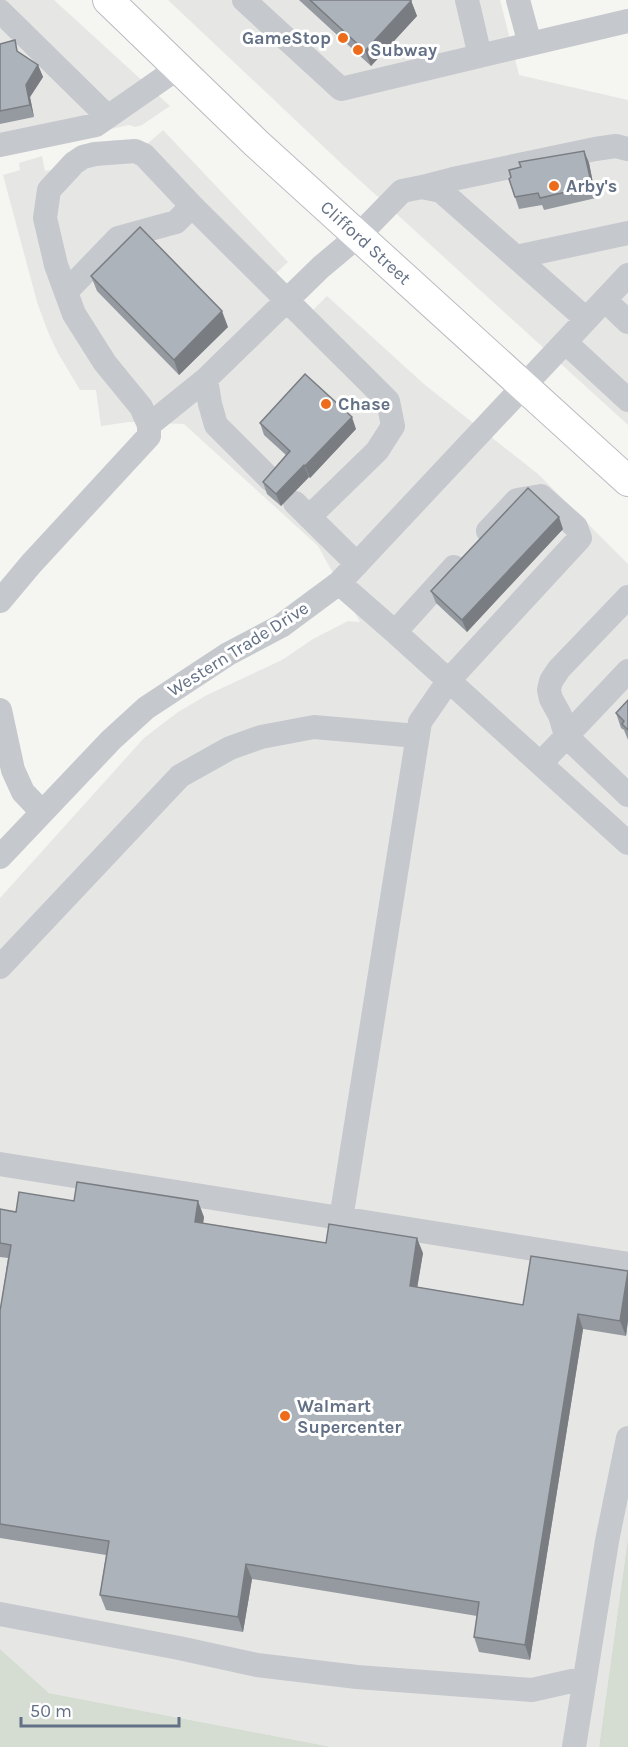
<svg xmlns="http://www.w3.org/2000/svg" width="628" height="1747" viewBox="0 0 628 1747" font-family="Karla,sans-serif">
<rect width="100%" height="100%" fill="#f5f6f2"/>
<path fill="#e6e6e5" d="M0 0H54L170 106 142 125 135 127 129 125 0 153Z
M168 0H500L519 75 628 100V425L344 166Z
M163 130 288 262 275 274 313 310 327 296 425 385 538 474 628 564V1537L599 1747H332L49 1693 0 1649V898L144 738 178 712 207 695 282 660 313 639 348 621 360 622 318 546 184 424 129 422 101 426 96 390H80L58 353 48 332 37 302 3 175 20 170 19 163 42 156 45 171 52 170 63 157 83 148 116 140 146 145Z"/>
<path fill="#d5ddd3" d="M628 1537V1747H599Z
M0 1649 49 1693 332 1747H0Z"/>
<g fill="none" stroke-linecap="round" stroke-linejoin="round">
<g stroke="#b8bbc0" stroke-width="32">
<g id="major">
<path id="s1" d="M108 0 256 143 628 481"/>
</g>
</g>
<path stroke="#c5c8cc" stroke-width="24" d="M244 0 341 89 530 44
M467 0 480 56
M518 0 530 44 628 21
M0 11 107 116
M0 145 96 125 178 68
M422 187 453 179 595 149 616 146 628 149
M516 257 628 233
M66 292 118 238 176 222 192 206
M605 300 628 322
M565 342 628 400
M149 425 206 379
M271 480 216 425 210 404 206 379 321 267 358 236 402 191 422 187 441 191 586 319
M295 503 357 564
M339 583 395 632 628 843
M628 597 559 669 551 681 549 690 551 699 560 715 566 736 628 795
M0 601 31 564 149 436V425L141 407 105 363 74 314 56 265 45 218 49 190 74 163 83 157 95 154 135 151 144 155 192 206 388 401 393 426 377 451 309 517
M395 632 454 567
M0 710 13 770 23 792 42 812
M541 763 628 671
M0 857 111 740 146 708 228 654 281 626 339 583 628 275
M0 967 180 776 230 748 261 737 314 727 417 736
M0 1164 628 1264
M341 1219 420 722 449 680 580 538 576 527 541 496 517 500 488 531
M0 1614 179 1648 257 1665 357 1677 532 1690 585 1678
M574 1747 607 1541 628 1438"/>
<use href="#major" stroke="#fff" stroke-width="30"/>
</g>
<path fill="#959aa0" d="M299 0H411L417 16 371 66Z
M0 44 20 53 38 65 43 77 30 97 34 117 0 124Z
M584 151 589 163 596 198 544 210 542 205 519 209 515 197Z
M91 276 228 327 179 375 97 291Z
M260 423 356 429 310 478 309 477 281 506 267 494 263 482 286 455 264 435Z
M563 529 467 632 436 603 431 591Z
M628 700V740L624 730 621 728 616 713Z
M74 1201 204 1217 203 1223 326 1243 423 1253 417 1287 523 1305 628 1271V1320L626 1336 583 1329 530 1660 479 1652 474 1637 477 1616 252 1579 243 1632 106 1610 100 1595 106 1555 0 1538V1311L8 1258 0 1257V1209L16 1212Z"/>
<path fill="#797d82" d="M411 1 417 16 371 66 365 51Z
M38 65 43 77 30 97 34 117 30 105 26 85Z
M584 151 589 163 596 198 592 186Z
M222 311 228 327 179 375 174 360Z
M352 417 356 429 310 478 305 466Z
M304 465 309 477 281 506 276 494Z
M559 517 563 529 467 632 462 620Z
M198 1201 204 1217 201 1237 195 1222Z
M417 1238 423 1253 415 1301 410 1286Z
M628 1272V1320L626 1336 620 1321Z
M578 1314 583 1329 530 1660 525 1645Z
M246 1564 252 1579 243 1632 238 1617Z"/>
<path fill="#adb3ba" stroke="#797d82" stroke-width="1.5" d="M310 0H411V1L365 51Z
M15 40 17 51 38 65 26 85 30 105 0 111V44Z
M584 151 592 186 540 198 538 193 515 197 509 179 511 177 509 170 521 167 519 162Z
M140 227 222 311 174 360 91 276Z
M305 374 352 417 305 466 304 465 276 494 263 482 290 451 260 423Z
M528 488 559 517 462 620 431 591Z
M628 700V730L622 724 624 721 616 713Z
M77 1182 198 1201 195 1222 326 1243 329 1224 417 1238 410 1286 523 1305 531 1256 628 1271 620 1321 578 1314 525 1645 474 1637 479 1602 246 1564 238 1617 100 1595 109 1541 0 1524V1311L11 1245 0 1243V1209L16 1212 19 1192 74 1201Z"/>
<g fill="#ed6c1b" stroke="#fff" stroke-width="2">
<circle cx="343" cy="38" r="6"/>
<circle cx="358" cy="50" r="6"/>
<circle cx="554" cy="186" r="6"/>
<circle cx="326" cy="404" r="6"/>
<circle cx="285" cy="1416" r="6"/>
</g>
<g text-anchor="middle" stroke-width="6" stroke-linejoin="round" paint-order="stroke">
<g font-size="18" font-weight="bold" fill="#637085" stroke="#fff" text-anchor="start">
<text x="331" y="44" text-anchor="end">GameStop</text>
<text x="370" y="56">Subway</text>
<text x="566" y="192">Arby's</text>
<text x="338" y="410">Chase</text>
<text x="297" y="1412">Walmart<tspan x="297" dy="21">Supercenter</tspan></text>
</g>
<g font-size="18" fill="#637085" stroke="#fff">
<text dy="6" stroke="none"><textPath href="#s1" startOffset="354">Clifford Street</textPath></text>
<text transform="translate(238 649) rotate(-32)" y="6">Western Trade Drive</text>
</g>
</g>
<path d="M21 1717v9h158v-9" fill="none" stroke="#637085" stroke-width="3"/>
<text x="30" y="1717" font-size="18" fill="#637085" stroke="#ffffff" stroke-width="4.5" paint-order="stroke">50 m</text>
</svg>
